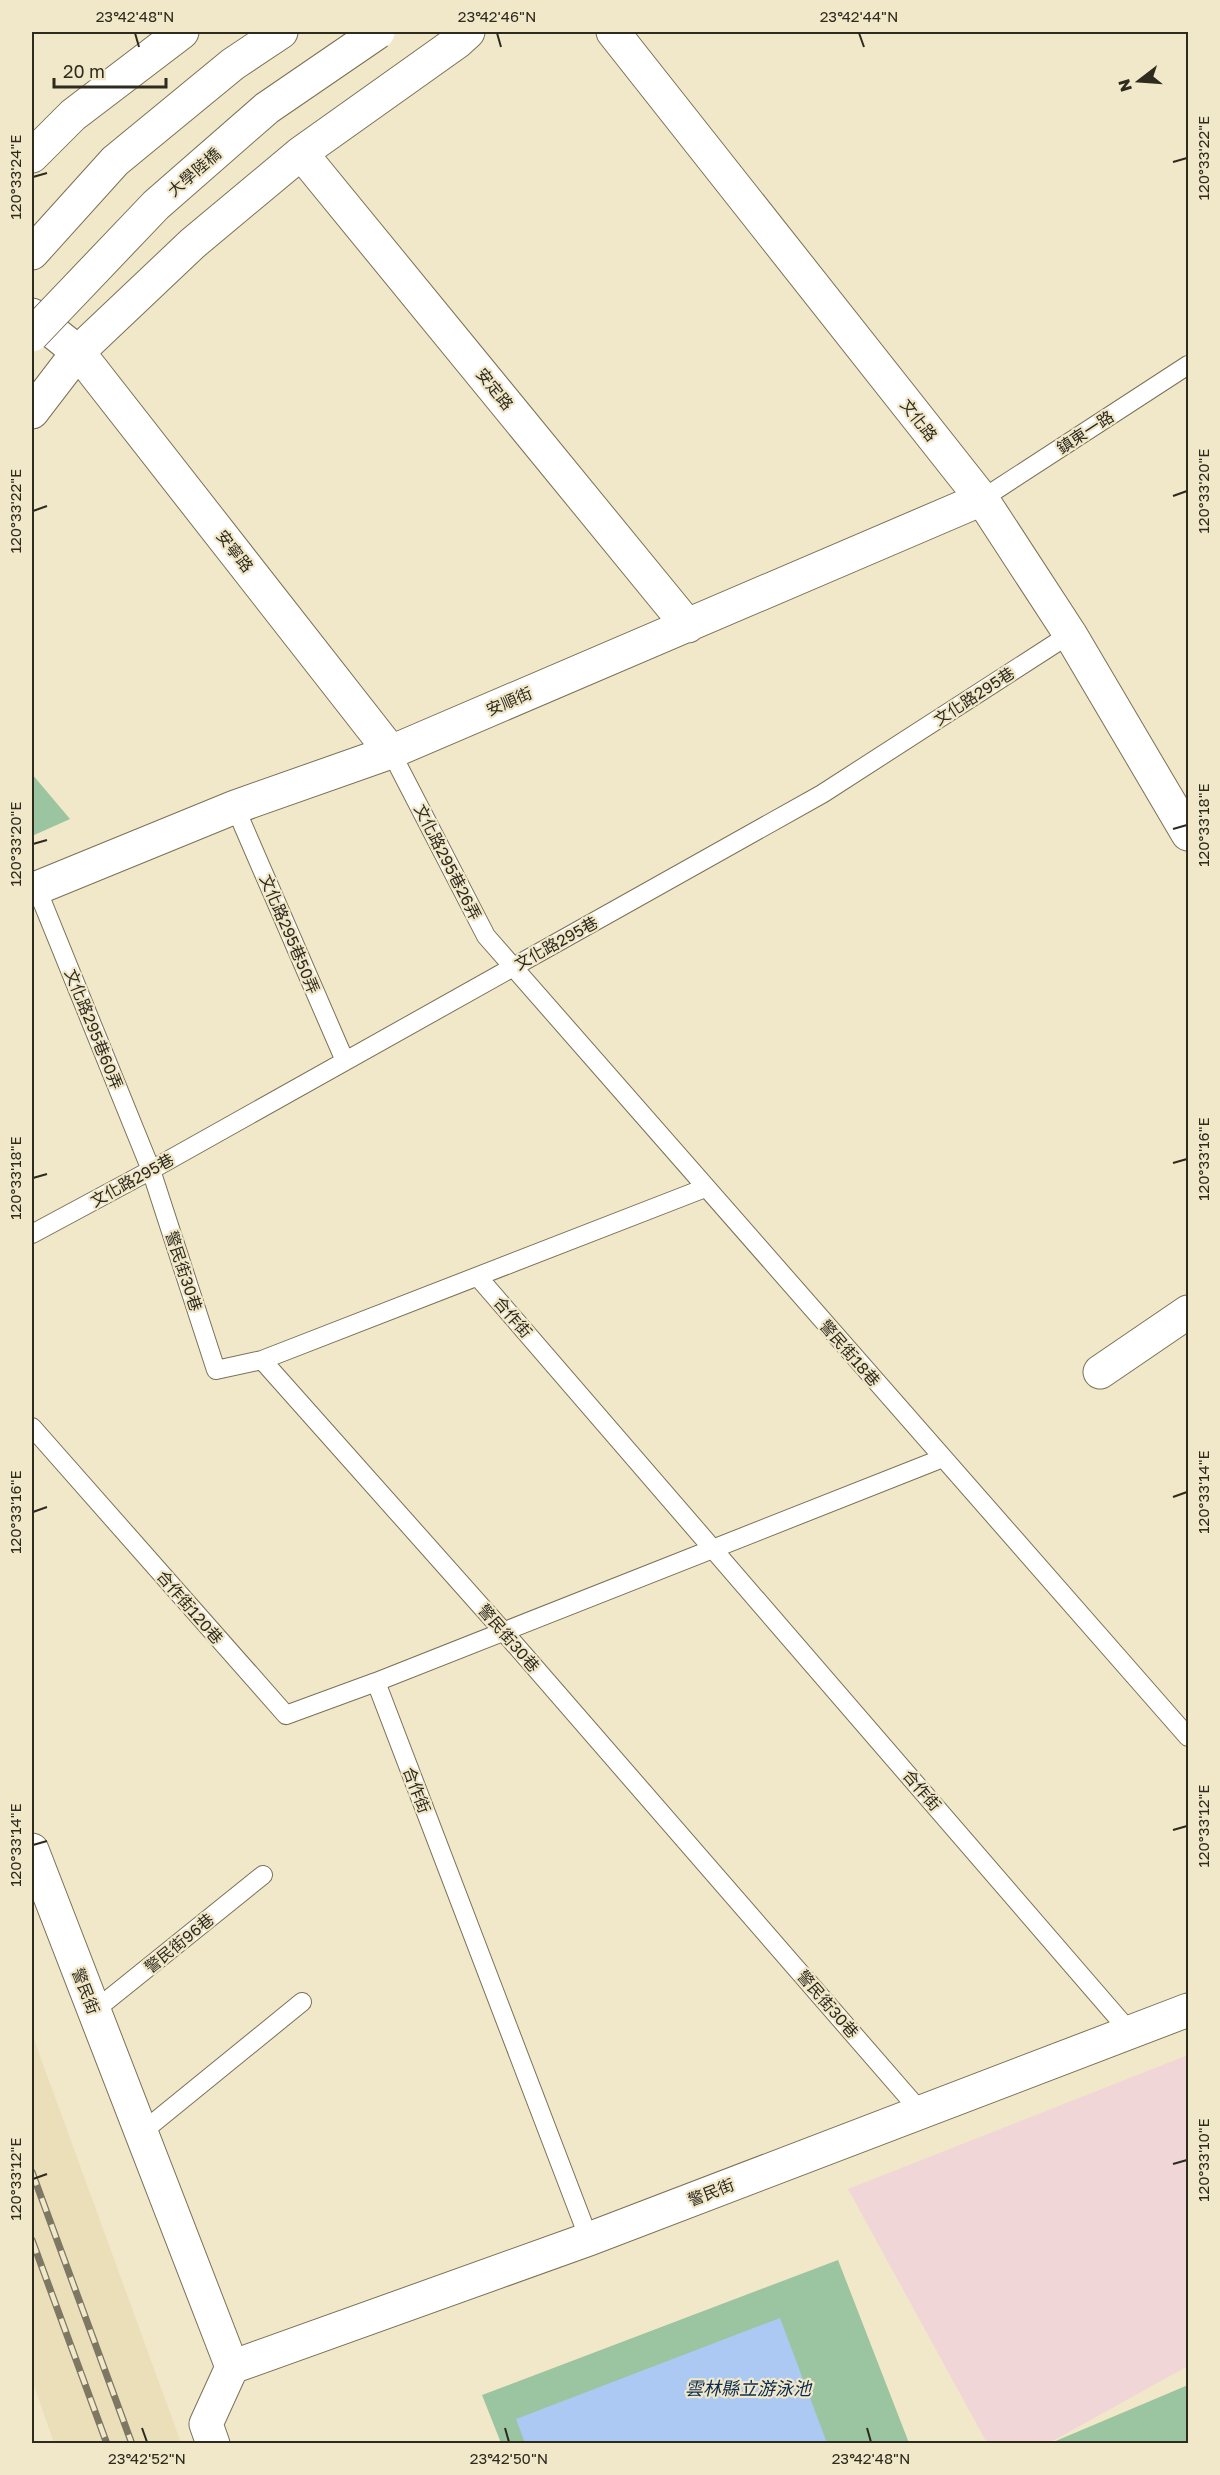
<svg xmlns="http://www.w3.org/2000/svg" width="1220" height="2475" viewBox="0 0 1220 2475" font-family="'Golos Text','Noto Sans TC',sans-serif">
<rect width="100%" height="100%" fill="#f1e7c9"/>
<path fill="#ebdfb9" d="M32 2034 181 2443H54L32 2380Z"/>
<path fill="#f1d6d7" d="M1188 2055V2366L1049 2443H987L848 2189Z"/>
<path fill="#9bc4a0" d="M32 774 70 819 32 836Z
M838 2260 909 2443H501L482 2395Z
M1188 2385V2443H1051Z"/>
<path fill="#abc9f2" d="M780 2318 827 2443H525L516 2419Z"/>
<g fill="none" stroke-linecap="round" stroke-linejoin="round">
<g stroke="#7a7156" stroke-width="20">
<path id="lane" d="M982 499 1188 365
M391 752 486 936 1188 1737
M235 807 345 1061
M37 889 151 1170 216 1370 262 1360 504 1632 921 2112
M32 1234 151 1170 822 794 1070 634
M478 1277 1130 2032
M262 1360 705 1188
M32 1427 286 1715 376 1682
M94 2011 263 1875
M141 2133 302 2002
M589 2239 376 1682 943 1458"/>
</g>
<g stroke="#7a7156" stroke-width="35">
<path id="street" d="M613 32 982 499 1070 634 1188 834
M301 153 688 626
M32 156 73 115 182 32
M32 315 78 352 391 752
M32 412 78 352 192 244 301 153 457 42 468 32
M32 890 235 807 391 752 982 499
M1100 1372 1188 1312
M32 1850 232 2367 206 2424 213 2444
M232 2367 589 2239 1188 2010"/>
</g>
<g stroke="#7a7156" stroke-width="35">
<path id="secondary" d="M32 253 115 161 233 64 281 32"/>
</g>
<use href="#lane" stroke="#fff" stroke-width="18"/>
<use href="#street" stroke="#fff" stroke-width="33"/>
<use href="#secondary" stroke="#fff" stroke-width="33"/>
<g stroke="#7d7764" stroke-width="7">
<path id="rail" d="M32 2172 132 2444
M32 2240 107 2444"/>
</g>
<use href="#rail" stroke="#f1e7c9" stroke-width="4.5" stroke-dasharray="14" stroke-linecap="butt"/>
<g stroke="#7a7156" stroke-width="35" stroke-linecap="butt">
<path id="secondary-bridge" d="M32 335 156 205 267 108 378 32"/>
</g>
<use href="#secondary-bridge" stroke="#fff" stroke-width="33"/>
</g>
<path fill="none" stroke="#2d2a1e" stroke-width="2" d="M135 33 139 47M497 33 501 47M859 33 864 47M1173 162 1187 158M33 177 47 173M1173 496 1187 491M33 511 47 506M1173 829 1187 825M33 844 47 840M1173 1163 1187 1159M33 1178 47 1174M1173 1497 1187 1492M33 1512 47 1507M1173 1830 1187 1826M33 1845 47 1841M1173 2164 1187 2160M33 2179 47 2174M142 2428 147 2442M505 2428 509 2442M867 2428 871 2442"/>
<g text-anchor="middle" stroke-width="4.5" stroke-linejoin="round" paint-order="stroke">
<g font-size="16" fill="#2d2a1e" stroke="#f1e7c9">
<text transform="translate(194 172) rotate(-41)" y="6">大學陸橋</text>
<text transform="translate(495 389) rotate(51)" y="6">安定路</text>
<text transform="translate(919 420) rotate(52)" y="6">文化路</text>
<text transform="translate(1085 432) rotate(-33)" y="6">鎮東一路</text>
<text transform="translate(235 551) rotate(52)" y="6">安寧路</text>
<text transform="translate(974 696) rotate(-33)" y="6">文化路295巷</text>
<text transform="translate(509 701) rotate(-23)" y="6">安順街</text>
<text transform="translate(448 862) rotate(63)" y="6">文化路295巷26弄</text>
<text transform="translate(290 934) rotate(67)" y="6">文化路295巷50弄</text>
<text transform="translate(556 943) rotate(-29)" y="6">文化路295巷</text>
<text transform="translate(94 1029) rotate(68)" y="6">文化路295巷60弄</text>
<text transform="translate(132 1180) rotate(-29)" y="6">文化路295巷</text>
<text transform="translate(184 1271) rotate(72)" y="6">警民街30巷</text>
<text transform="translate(513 1317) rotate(49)" y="6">合作街</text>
<text transform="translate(850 1353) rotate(49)" y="6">警民街18巷</text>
<text transform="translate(190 1607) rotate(49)" y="6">合作街120巷</text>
<text transform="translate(509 1638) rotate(49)" y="6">警民街30巷</text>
<text transform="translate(417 1790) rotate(69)" y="6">合作街</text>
<text transform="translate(922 1790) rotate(49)" y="6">合作街</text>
<text transform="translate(179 1943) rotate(-39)" y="6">警民街96巷</text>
<text transform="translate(86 1991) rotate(69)" y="6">警民街</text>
<text transform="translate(828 2004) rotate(49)" y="6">警民街30巷</text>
<text transform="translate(711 2192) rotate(-21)" y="6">警民街</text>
</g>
<g font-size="18" font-style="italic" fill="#072952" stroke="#f1e7c9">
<text x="748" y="2395">雲林縣立游泳池</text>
</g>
</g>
<rect width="1220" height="2475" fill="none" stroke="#f1e7c9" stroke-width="66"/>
<g transform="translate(1139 81) rotate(253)" stroke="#f1e7c9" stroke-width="4.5" paint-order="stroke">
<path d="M0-4.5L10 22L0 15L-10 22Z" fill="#2d2a1e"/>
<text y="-9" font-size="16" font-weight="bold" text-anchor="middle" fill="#2d2a1e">N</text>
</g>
<path d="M54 78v9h112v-9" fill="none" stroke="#2d2a1e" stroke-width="3"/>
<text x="63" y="78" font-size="18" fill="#2d2a1e" stroke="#f1e7c9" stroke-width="4.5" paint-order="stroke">20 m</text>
<rect x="33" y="33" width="1154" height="2409" fill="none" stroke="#2d2a1e" stroke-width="2"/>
<g font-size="15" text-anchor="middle" fill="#2d2a1e">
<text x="135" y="22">23°42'48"N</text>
<text x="497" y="22">23°42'46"N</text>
<text x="859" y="22">23°42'44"N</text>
<text transform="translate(1204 158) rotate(-90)" y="5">120°33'22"E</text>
<text transform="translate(16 177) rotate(-90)" y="5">120°33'24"E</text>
<text transform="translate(1204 491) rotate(-90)" y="5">120°33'20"E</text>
<text transform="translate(16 511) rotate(-90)" y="5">120°33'22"E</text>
<text transform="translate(1204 825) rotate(-90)" y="5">120°33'18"E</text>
<text transform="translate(16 844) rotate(-90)" y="5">120°33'20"E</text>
<text transform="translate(1204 1159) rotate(-90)" y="5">120°33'16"E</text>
<text transform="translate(16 1178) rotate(-90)" y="5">120°33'18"E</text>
<text transform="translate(1204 1492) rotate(-90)" y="5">120°33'14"E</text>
<text transform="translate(16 1512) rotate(-90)" y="5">120°33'16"E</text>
<text transform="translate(1204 1826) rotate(-90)" y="5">120°33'12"E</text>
<text transform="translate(16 1845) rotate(-90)" y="5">120°33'14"E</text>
<text transform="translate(1204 2160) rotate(-90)" y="5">120°33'10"E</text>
<text transform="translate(16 2179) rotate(-90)" y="5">120°33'12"E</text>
<text x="147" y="2464">23°42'52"N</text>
<text x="509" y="2464">23°42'50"N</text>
<text x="871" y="2464">23°42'48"N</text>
</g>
</svg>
